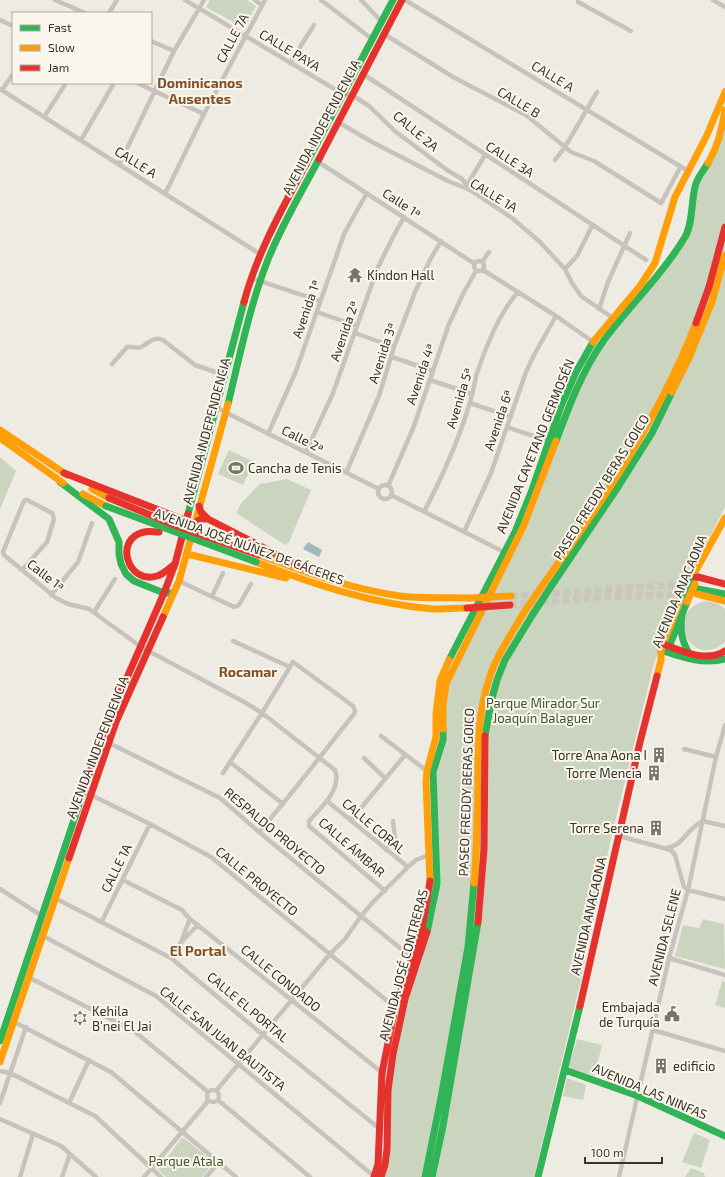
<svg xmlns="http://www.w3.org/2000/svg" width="725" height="1177" viewBox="0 0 725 1177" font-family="'Exo 2',sans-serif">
<rect width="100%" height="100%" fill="#eeebe3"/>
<path fill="#cbd4be" d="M210 0H247L256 6 244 28 206 7Z
M725 126V507L677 601 653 667 612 834 580 984 534 1177H384L391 1080 404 1011 423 957 435 777 446 697 450 682 527 526 535 507 570 407 593 358 681 247 696 190Z
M229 450 254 462 243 485 218 474Z
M0 457 16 471 0 509Z
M287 479 311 490 289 542 285 545 236 513 242 502 260 484Z
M705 601C713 602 719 603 725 609V642C692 671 661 613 705 601Z
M703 919 724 924 725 969 675 956 683 925 699 928Z
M722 981 725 982V1008L715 1005Z
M577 1039 602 1045 594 1076 568 1068Z
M567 1078 586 1085 583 1100 563 1096Z
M694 1133 710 1140 701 1168 682 1162Z
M182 1138 185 1139 214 1162 202 1177H166L158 1169Z
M691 1168 704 1173 705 1177H685Z"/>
<path fill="#a0b8be" d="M308 542 322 550 319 557 303 549Z"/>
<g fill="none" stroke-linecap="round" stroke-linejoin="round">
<path stroke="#cac6be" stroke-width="7" stroke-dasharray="7 3.5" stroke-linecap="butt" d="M511 596 670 585 691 588
M510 605 604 597 688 594"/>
<path stroke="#c7c3bc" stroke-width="4.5" d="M55 0 85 13
M185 0 343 94 352 95 369 106 396 132 447 170 462 179 467 185 470 190
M255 0 262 5
M321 0 372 39
M361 0 382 22
M405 0 688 171
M713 0 725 7
M578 2 631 31
M109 13 117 0
M0 20 13 26
M384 34 453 77 526 115 571 152 594 161 661 203 680 168
M151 41 174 51
M290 63 314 25
M363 74 646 260
M137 83 204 114
M0 89 260 254
M2 90 13 74
M44 117 66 83
M338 122 372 142 448 181 470 190 512 218 540 242 565 269 572 283 581 296 613 318
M81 140 114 83
M555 160 565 147 597 92
M317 161 475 264
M119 165 174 51 204 0
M467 185 485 155
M165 194 204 114 265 0
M474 266a5 5 0 1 1 10 0a5 5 0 1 1-10 0Z
M482 262 489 252
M565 269 577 256 592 226
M483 270 556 316 599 346
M251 278 320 301
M599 309 608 282 630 233
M317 312 357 326
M355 333 394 347
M392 357 433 371
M112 364 127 347C132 346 137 349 141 347 149 343 153 336 163 340L195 365 224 375
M430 380 472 394
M470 403 511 417
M217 408 379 489
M507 427 551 442
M268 434 296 371 344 234 355 214 367 193
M306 452 333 393 378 267 393 237 404 217
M346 473 379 396 394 347 415 292 430 260 441 241
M378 492a7 7 0 1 1 14 0a7 7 0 1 1-14 0Z
M388 486 414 426 449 324 464 292 476 271
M391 495 506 553
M424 512C441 479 457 444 468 409 472 397 474 385 477 373 485 348 500 312 518 292
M464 532 491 473 526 372 534 355 556 316
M22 570 47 542 54 519 52 513 27 500H25L23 503 3 552 4 555 56 598 68 604 89 609 141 647 246 703 262 713 335 770C342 789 321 808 309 821V826L385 891
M179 581 234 607 239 605 251 584
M51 595 78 562 92 523
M212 596 223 573
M94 612 115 579
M233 641 290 667
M381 736 427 771
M109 743 220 798 259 832 412 958
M684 749 716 757
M364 758 385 778
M223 773 230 762
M83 791 150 824 211 857 402 1013
M327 801 408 867
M351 820 405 755
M703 821 725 826
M259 832C292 794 322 754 354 714L355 711 353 706 293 662 262 713 230 762 283 804
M619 836 671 850 675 855 684 887 688 890 725 899
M667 848C680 846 683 837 692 829 695 826 699 823 703 821
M386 850 395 838 393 821
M123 880 182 910 190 919 384 1074
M0 889 42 916
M49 895 171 958 263 1035 380 1129
M102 921 150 824
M43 936 156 996 375 1177
M182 941 198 925
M171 958 182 941 185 931 190 919
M669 958 725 975
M28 977 134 1031 208 1092
M14 1022 111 1072 236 1177
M653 1030 725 1051
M0 1071 10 1073 95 1116 161 1177
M207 1096a6 6 0 1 1 12 0a6 6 0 1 1-12 0Z
M216 1091 330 954 345 939 361 916 373 902 408 867 416 860 431 854
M218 1100 310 1177
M0 1103 26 1027
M69 1103 89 1060
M0 1119 61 1146 96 1177
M20 1177 33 1134
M62 1177 70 1154
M144 1177 208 1101
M206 1177 219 1162
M619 1177 669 958 688 890 716 757 725 725"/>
<path stroke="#30b455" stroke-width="7" d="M306 164 393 0
M228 404C240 355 250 304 269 257 283 223 302 191 319 159
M556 441C569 406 582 371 604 340 630 305 662 275 685 237 693 223 691 203 695 187 696 179 704 170 708 163
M60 482 109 519 119 542V554L121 564 126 574 134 581 164 593H173
M188 514 244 302
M552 585 618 487 652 433 672 392
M698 589 725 594
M682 614C680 629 681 640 689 653
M661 650C682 657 703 665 725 659
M667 652 687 602
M449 660 515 532 532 490 561 406 576 372 593 342
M485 736 491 702 497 680 505 660 533 614
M427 932 437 884 433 772 443 740V729
M0 1041 87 781
M565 1070 638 1096 725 1136
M425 1177 441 1098 468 947 474 883
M432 1177 443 1126 478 922
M538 1177 580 1006"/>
<path stroke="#ff9f0a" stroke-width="7" d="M708 163C719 144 721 131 725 110
M593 342 640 286 655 263 675 197 707 135 725 92
M672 392 689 358 712 302 725 255
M0 430 67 475
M0 438 63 483
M92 489 109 498
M83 494 106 506
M187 554 286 578
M259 555C305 572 351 589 400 596 421 599 448 597 470 598
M256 562C313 584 372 604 433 609 444 609 456 608 467 608
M690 581 725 518
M542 586C601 504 659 418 696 323
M697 594 725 601
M163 617 179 581 228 404
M657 676 661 660V650L680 600
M443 729V705L446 684 524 525 556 441
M430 881 426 782 427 771 436 737V714L440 681 449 660
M474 883C477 851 477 819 478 788 478 750 477 716 489 679 496 656 511 635 523 614
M0 1062 69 858"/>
<path stroke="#e5322d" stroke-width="7" d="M319 159 402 0
M244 302C257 253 282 209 306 164
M696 323 709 287 725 227
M64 473 187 521 194 523 201 519H208
M199 506 201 512 208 519 297 565
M159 532C154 532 148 531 144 532 113 539 128 585 157 576 164 574 169 568 175 564
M690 579 698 577 725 584
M663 644C682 651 706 663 725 651
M87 781 105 728 164 593 175 564 188 514
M69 858 116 722 163 617
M478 922 484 849 485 736
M580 1006 640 742 657 676
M374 1177 378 1164 382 1073 395 1008 422 928 430 881
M381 1177 385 1165 387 1149 388 1090 393 1054 405 999 427 932"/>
<path stroke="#30b455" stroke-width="7" d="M106 506 256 562
M680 600 690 581
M533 614 552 585"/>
<path stroke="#ff9f0a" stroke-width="7" d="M470 598 511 596
M687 602 695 584
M523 614 542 586"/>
<path stroke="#e5322d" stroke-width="7" d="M109 498 177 526 259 555
M467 608 510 605"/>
</g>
<defs>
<g id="temple-bare" transform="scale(1.2)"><path d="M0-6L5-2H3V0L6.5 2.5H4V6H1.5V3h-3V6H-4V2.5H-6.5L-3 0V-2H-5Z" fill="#78736b" stroke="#faf6ec" stroke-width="2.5" paint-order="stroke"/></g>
<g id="stadium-bare" transform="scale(1.2)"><path d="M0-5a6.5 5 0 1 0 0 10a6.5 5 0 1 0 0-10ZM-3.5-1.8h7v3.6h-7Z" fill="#78736b" stroke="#faf6ec" stroke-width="2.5" paint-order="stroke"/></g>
<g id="building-bare" transform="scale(1.2)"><path d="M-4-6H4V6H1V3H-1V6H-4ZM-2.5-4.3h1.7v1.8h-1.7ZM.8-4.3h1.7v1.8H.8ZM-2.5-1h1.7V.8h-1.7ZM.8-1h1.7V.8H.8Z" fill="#78736b" stroke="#faf6ec" stroke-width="2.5" paint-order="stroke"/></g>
<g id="civic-bare" transform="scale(1.2)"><path d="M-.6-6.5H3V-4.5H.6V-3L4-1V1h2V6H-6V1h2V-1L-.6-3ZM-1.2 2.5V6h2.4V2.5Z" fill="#78736b" stroke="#faf6ec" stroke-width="2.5" paint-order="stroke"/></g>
<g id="synagogue-bare" transform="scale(1.2)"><path d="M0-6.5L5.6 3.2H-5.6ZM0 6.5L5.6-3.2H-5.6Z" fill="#78736b" stroke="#faf6ec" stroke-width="2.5" paint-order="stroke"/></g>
</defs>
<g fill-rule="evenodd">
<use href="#temple-bare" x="355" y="275"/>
<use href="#stadium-bare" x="236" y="468"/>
<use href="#building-bare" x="659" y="755"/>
<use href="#building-bare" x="654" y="773"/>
<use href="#building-bare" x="656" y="828"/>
<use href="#civic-bare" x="672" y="1014"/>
<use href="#synagogue-bare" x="80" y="1018"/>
<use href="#building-bare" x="661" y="1066"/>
</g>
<g text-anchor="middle" stroke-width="4" stroke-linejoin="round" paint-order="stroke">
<g font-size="13" fill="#38322a" stroke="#faf6ec">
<text transform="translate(232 38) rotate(-62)" y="5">CALLE 7A</text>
<text transform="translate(290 50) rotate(31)" y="5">CALLE PAYA</text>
<text transform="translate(553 76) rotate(31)" y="5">CALLE A</text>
<text transform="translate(519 102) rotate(31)" y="5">CALLE B</text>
<text transform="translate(321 127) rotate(-62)" y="5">AVENIDA INDEPENDENCIA</text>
<text transform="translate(416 131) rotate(40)" y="5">CALLE 2A</text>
<text transform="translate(510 159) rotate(33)" y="5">CALLE 3A</text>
<text transform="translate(136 162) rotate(32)" y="5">CALLE A</text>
<text transform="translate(494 195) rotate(31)" y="5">CALLE 1A</text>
<text transform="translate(402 203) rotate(33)" y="5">Calle 1ª</text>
<text transform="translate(306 309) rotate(-71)" y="5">Avenida 1ª</text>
<text transform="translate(344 331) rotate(-71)" y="5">Avenida 2ª</text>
<text transform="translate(382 353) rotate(-72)" y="5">Avenida 3ª</text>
<text transform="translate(420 374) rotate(-71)" y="5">Avenida 4ª</text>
<text transform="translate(459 398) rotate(-73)" y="5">Avenida 5ª</text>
<text transform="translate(498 420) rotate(-71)" y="5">Avenida 6ª</text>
<text transform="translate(206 431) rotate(-75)" y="5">AVENIDA INDEPENDENCIA</text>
<text transform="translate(303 439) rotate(27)" y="5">Calle 2ª</text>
<text transform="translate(535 446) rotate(-68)" y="5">AVENIDA CAYETANO GERMOSÉN</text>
<text transform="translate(601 487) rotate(-58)" y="5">PASEO FREDDY BERAS GOICO</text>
<text transform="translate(249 546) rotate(20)" y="5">AVENIDA JOSÉ NÚÑEZ DE CÁCERES</text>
<text transform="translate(46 575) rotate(38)" y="5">Calle 1ª</text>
<text transform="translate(679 591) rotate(-67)" y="5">AVENIDA ANACAONA</text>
<text transform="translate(97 747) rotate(-69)" y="5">AVENIDA INDEPENDENCIA</text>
<text transform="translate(466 792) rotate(-88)" y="5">PASEO FREDDY BERAS GOICO</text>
<text transform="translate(374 826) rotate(40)" y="5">CALLE CORAL</text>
<text transform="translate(275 831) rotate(40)" y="5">RESPALDO PROYECTO</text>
<text transform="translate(352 847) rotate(41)" y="5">CALLE ÁMBAR</text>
<text transform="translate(116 868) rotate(-64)" y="5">CALLE 1A</text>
<text transform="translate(257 881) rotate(39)" y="5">CALLE PROYECTO</text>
<text transform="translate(588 916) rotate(-77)" y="5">AVENIDA ANACAONA</text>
<text transform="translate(664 937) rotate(-76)" y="5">AVENIDA SELENE</text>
<text transform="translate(403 965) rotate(-75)" y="5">AVENIDA JOSÉ CONTRERAS</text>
<text transform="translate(281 978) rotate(39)" y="5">CALLE CONDADO</text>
<text transform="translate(248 1007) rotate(40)" y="5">CALLE EL PORTAL</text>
<text transform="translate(223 1038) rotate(39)" y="5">CALLE SAN JUAN BAUTISTA</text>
<text transform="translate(650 1091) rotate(23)" y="5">AVENIDA LAS NINFAS</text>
</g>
<g font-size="13" fill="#38322a" stroke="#faf6ec" text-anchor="start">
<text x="367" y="280">Kindon Hall</text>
<text x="248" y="473">Cancha de Tenis</text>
<text x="647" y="760" text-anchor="end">Torre Ana Aona I</text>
<text x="642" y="778" text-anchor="end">Torre Mencia</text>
<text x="644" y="833" text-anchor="end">Torre Serena</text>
<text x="660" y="1012" text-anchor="end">Embajada<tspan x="660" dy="15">de Turquía</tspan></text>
<text x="92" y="1016">Kehila<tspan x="92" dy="15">B'nei El Jai</tspan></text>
<text x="673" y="1071">edificio</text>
</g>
<g font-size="13" fill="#3f562f" stroke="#faf6ec">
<text x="543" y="708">Parque Mirador Sur<tspan x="543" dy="15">Joaquín Balaguer</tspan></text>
<text x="186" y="1166">Parque Atala</text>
</g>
<g font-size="14" font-weight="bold" fill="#845126" stroke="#faf6ec">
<text x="200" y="88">Dominicanos<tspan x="200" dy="16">Ausentes</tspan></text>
<text x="248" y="677">Rocamar</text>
<text x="198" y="956">El Portal</text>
</g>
</g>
<rect x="12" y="12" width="140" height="72" fill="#faf6ec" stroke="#aca89e"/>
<rect x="20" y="25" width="20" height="6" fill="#30b455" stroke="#aca89e"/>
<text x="48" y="32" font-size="12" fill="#38322a">Fast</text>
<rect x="20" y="45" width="20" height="6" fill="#ff9f0a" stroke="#aca89e"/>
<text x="48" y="52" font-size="12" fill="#38322a">Slow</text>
<rect x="20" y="65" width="20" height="6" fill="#e5322d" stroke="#aca89e"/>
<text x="48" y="72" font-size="12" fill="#38322a">Jam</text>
<path d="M585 1157v6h77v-6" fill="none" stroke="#38322a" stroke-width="2"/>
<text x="591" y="1157" font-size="12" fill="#38322a" stroke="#faf6ec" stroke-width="3" paint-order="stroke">100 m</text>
</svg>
